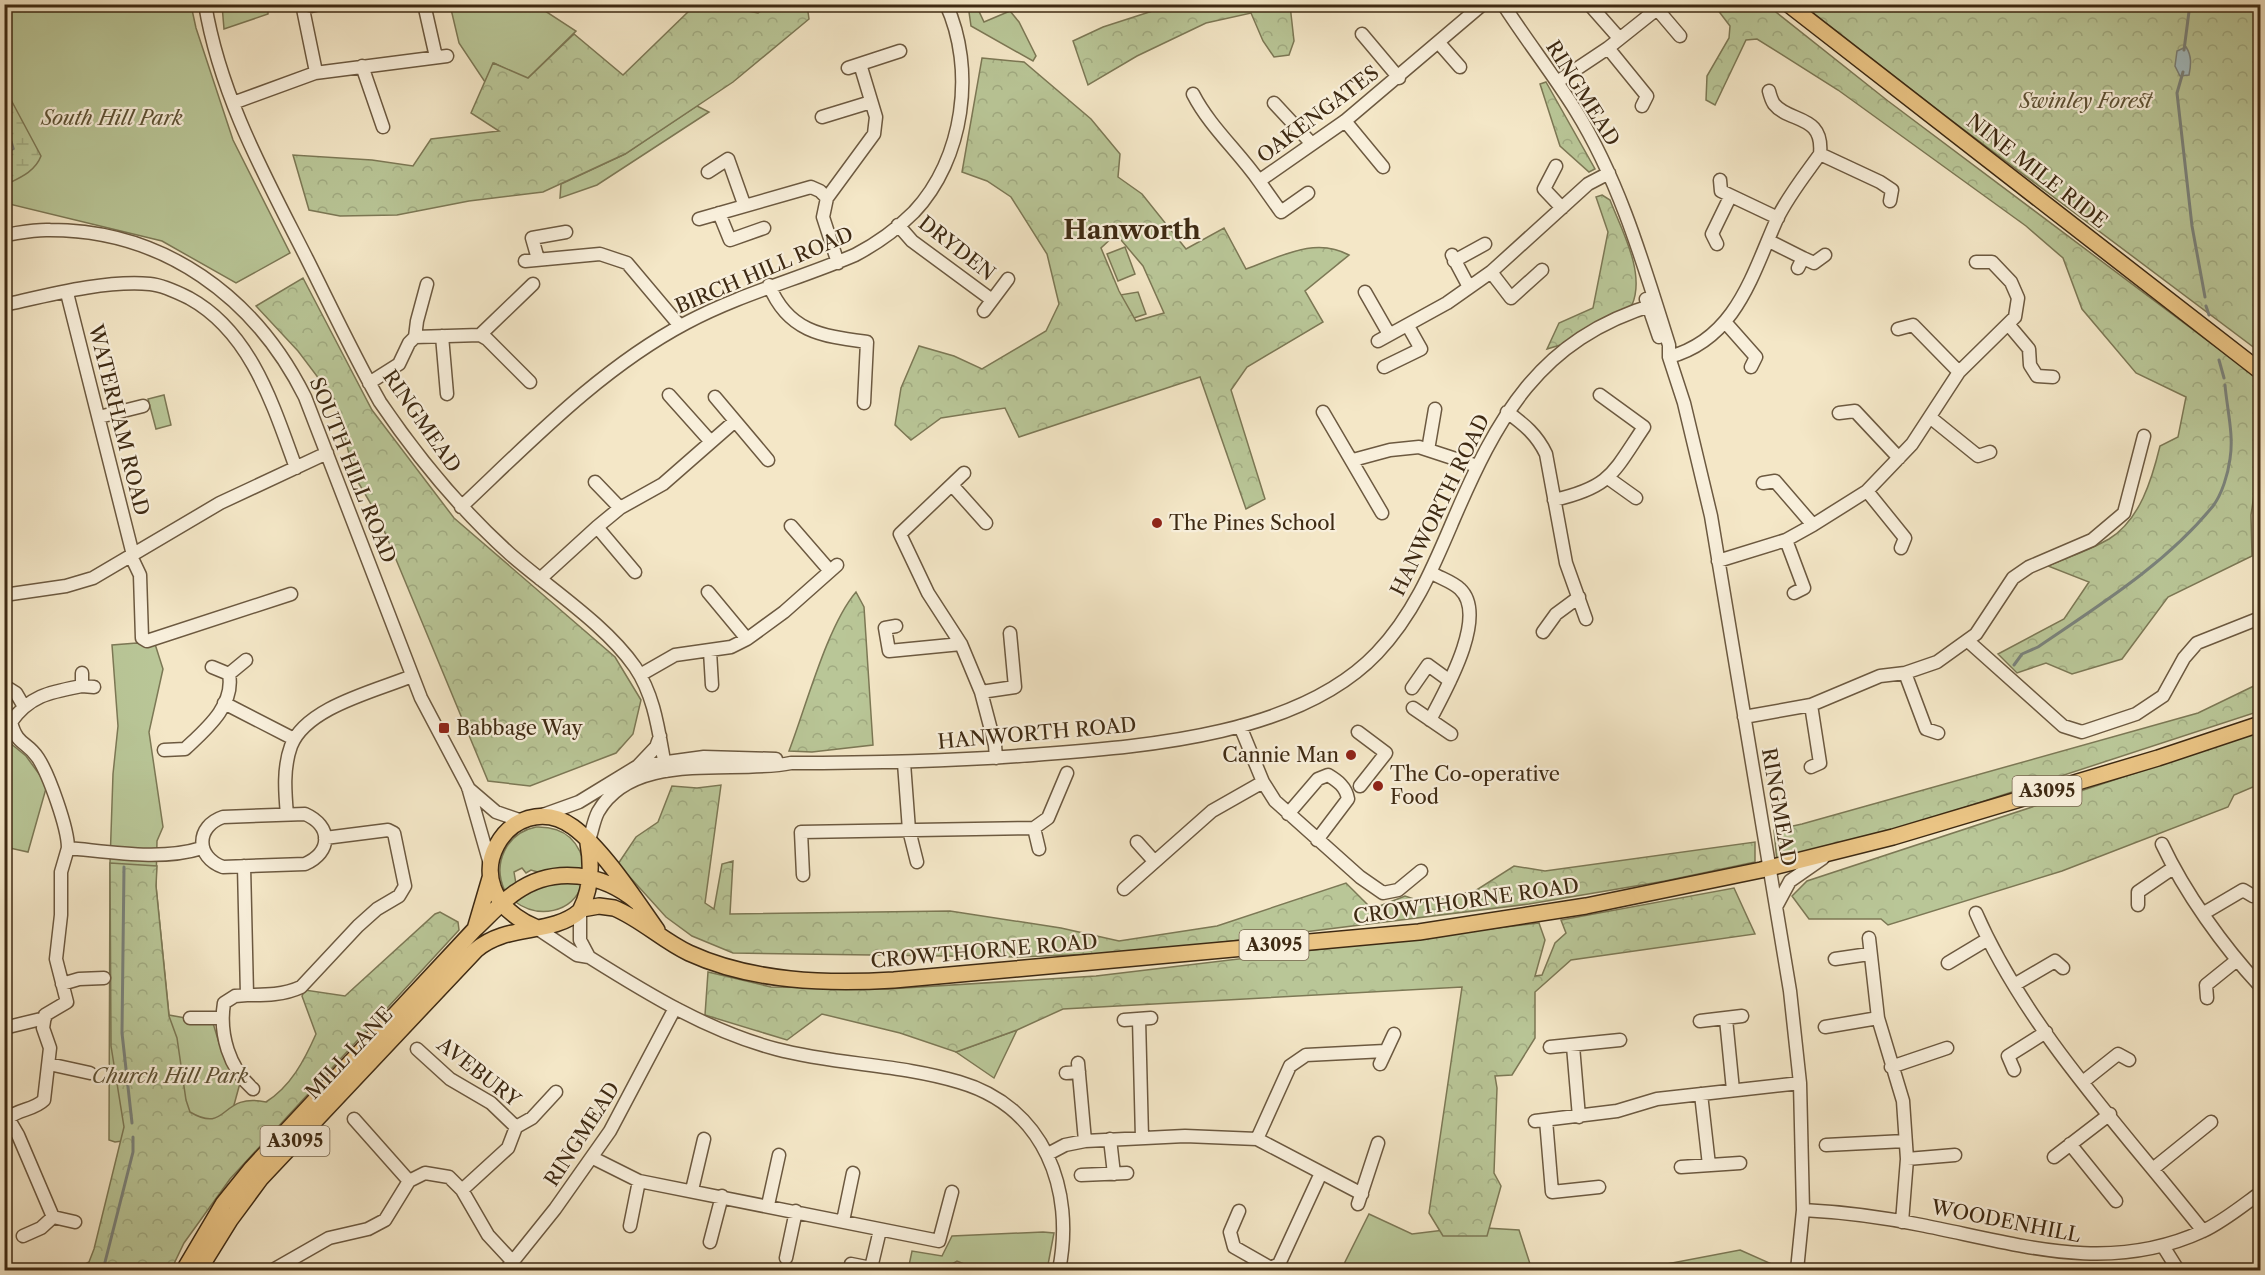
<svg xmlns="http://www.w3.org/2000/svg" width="2265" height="1275" viewBox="0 0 2265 1275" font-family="'Libre Caslon Text',serif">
<defs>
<pattern id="forest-crowns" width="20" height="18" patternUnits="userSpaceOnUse" patternTransform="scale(1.5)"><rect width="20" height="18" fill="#b9c697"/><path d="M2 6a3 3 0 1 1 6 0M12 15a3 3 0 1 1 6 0" fill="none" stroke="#a0aa81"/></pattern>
<pattern id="wetland-marsh" width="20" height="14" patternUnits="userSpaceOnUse" patternTransform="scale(1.5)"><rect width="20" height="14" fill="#b9c697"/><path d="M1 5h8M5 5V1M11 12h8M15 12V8" fill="none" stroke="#a0aa81"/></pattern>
</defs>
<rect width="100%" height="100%" fill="#f4e7c7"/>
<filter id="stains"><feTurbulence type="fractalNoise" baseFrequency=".00333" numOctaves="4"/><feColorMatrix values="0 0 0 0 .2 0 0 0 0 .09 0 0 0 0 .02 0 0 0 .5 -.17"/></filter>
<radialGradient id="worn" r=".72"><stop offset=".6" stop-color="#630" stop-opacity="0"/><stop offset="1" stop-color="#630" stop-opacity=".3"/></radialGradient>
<path fill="#b9c697" stroke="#7c7855" stroke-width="1.5" d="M5 5H191L196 28 233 140 290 253 236 283 162 241 5 203Z
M222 5H268V14L224 29Z
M450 5H536L576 31 527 79 494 63 485 82 459 43Z
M968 5H976L984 22 1010 11 1019 22 1036 56 1033 61 971 26Z
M697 106 709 112 597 185 560 198 561 184 625 154Z
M1125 247 1135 274 1118 281 1107 254Z
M1138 292 1146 314 1128 320 1114 296Z
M164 395 171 425 156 429 148 399Z
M137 643 155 644 163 669 149 732 163 827 157 841 156 886 169 1015 213 1023 219 1043 240 1083 228 1127 115 1142 109 1140 110 863 113 774 118 726 112 645Z
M4 738 26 756 47 785 28 852 5 847Z
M536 827C565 826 581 842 585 870L541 873 531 870 526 873 522 868 514 872 516 884 505 891C492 864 506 833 536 827Z
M558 883H583C572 914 538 919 514 901L534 889Z
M1017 1030 994 1078 956 1052Z
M1369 1214 1412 1234 1469 1227 1519 1230 1532 1270H1341Z
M1043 1232 1054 1233 1047 1270H979L957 1261 942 1270H908L912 1251 942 1256 952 1236Z
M1740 1250 1785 1270H1694L1686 1266 1651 1267Z"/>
<path fill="url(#forest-crowns)" stroke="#7c7855" stroke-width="1.5" fill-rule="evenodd" d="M1174 4 1290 5 1294 41 1289 55 1274 57 1263 41 1251 13 1206 23 1137 56 1088 85 1073 41 1103 27Z
M769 5H807L809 19 733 82 625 154 543 192 469 201 397 215 340 216 309 210 293 155 372 160 413 166 431 139 499 131 471 113 493 63 528 78 574 34 623 75 690 10 737 9 758 13Z
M1714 5H1767L1888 101 2260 380V479L2256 481 2251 515 2252 556 2168 597 2122 659 2072 674 2046 663 2017 673 1998 654 2064 619 2089 582 2048 566C2068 557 2090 550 2109 539 2140 520 2152 479 2160 446L2178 437 2186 397 2136 373 2082 309 2063 258 2026 226 1838 90 1757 39 1746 40 1715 105 1706 100 1707 76 1729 38 1730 26Z
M1803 5H2260V352L1943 114Z
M982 58 1024 62 1091 119 1120 154 1118 177 1142 194 1186 249 1224 228 1246 269C1280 257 1315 236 1349 255L1305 291 1323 322 1247 367 1231 390 1265 499 1246 509 1200 377 1019 437 1005 408 941 418 911 440 895 425 901 388 919 346 954 356 982 369 1046 331 1059 304 1047 254 1011 197 987 181 962 172ZM1116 234 1143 266 1164 313 1136 321 1119 291 1101 248Z
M1546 82 1595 169 1589 172 1560 146 1540 84Z
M1602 195 1610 200C1621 229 1646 273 1632 305L1567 343 1547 349 1559 323 1593 308 1608 232 1596 197Z
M303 278 372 410 454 518 615 657 641 700 633 734 616 753 530 786 488 781 378 516 355 477 335 400 298 351 256 306Z
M856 592 864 607 873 745 812 752 789 751C806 707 827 626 856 592Z
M2260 683V711L1862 841 1777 862 1774 830 1802 824 2198 713Z
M2260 732V784L2234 795 2228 807 2062 871 1888 925 1881 919H1809L1792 896 1807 881Z
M721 785 705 903 714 909 722 864 733 861 730 914 950 911 1061 928 1119 941 1217 926 1346 883 1372 909 1405 896 1423 902 1475 891 1514 866 1545 871 1755 842V862L1665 881 1529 904 1143 952 1018 957 733 953 692 936 666 917 618 864 636 837 658 822 672 786 697 788Z
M110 863 157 866 156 886 169 1016 177 1038 186 1100 190 1112C229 1135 219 1092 266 1102 291 1086 304 1061 316 1034L302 996 305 990 345 996 435 914 440 912 458 922 459 930 230 1179 184 1243 171 1270H74L89 1262 94 1249 124 1127 111 1046Z
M1734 888 1755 934 1571 960 1535 992V1038L1512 1075 1495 1076 1497 1088 1494 1173 1501 1186 1487 1236H1443L1429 1213 1462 987 1063 1009 1017 1030 956 1052 900 1033 822 1014 787 1040 705 1015 708 972 771 987 888 989 1096 976 1539 923 1545 940 1535 976 1542 975 1555 943 1566 933 1561 920Z
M1686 1266 1694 1270H1627Z"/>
<path fill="url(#wetland-marsh)" stroke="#7c7855" stroke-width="1.5" d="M5 96 10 98 41 156C35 172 19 178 5 185L4 154 9 136 5 134Z"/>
<path fill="#a2bcc1" stroke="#7a827b" stroke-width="1.5" d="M2186 47C2192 56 2191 65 2189 75L2180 76 2175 66 2177 51Z
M4 134 12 142 14 149 6 154Z"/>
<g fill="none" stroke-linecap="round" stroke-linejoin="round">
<path stroke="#7a827b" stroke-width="3" d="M2184 50 2190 4
M2183 72 2177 93 2192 226 2205 297
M2206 306 2209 315
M2219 360 2224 378
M2014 665 2022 654 2038 647C2098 606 2166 564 2213 506 2222 494 2228 474 2230 459 2234 435 2227 409 2225 385
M124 867 122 1033 132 1123
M103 1270 133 1152V1137"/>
<g stroke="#6c5940" stroke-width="15">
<path id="minor" d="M205 4C220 96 266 178 307 259 331 307 354 356 380 402 418 458 460 509 510 554 550 589 605 624 635 667 656 698 659 736 666 771
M302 4 316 72
M424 4 436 57
M1503 4C1526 40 1553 74 1576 111 1620 182 1644 266 1669 345V357L1684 403 1711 516 1790 991 1800 1083 1803 1210 1797 1270
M1589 4 1619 38
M302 8 320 4
M1657 9 1680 36
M1362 34 1399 78
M1439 43 1460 67
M1608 48 1647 96 1642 106
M362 66 383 127
M848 68 900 51
M1557 82 1608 48 1657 9V4
M1193 94C1210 127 1238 151 1259 181L1345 121 1483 4
M233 103 315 73 447 56
M1274 103 1312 144
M822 117 871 102
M1345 121 1383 167
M1820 154 1880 182 1892 190 1890 201
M1556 166 1544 189 1562 208
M708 172 728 159 744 204
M1720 180 1721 191 1778 218
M1259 181 1281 212 1308 193
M827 198 874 134 876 117 860 64
M719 213 730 240 764 228
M699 219 811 187 820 191 827 198 823 217 838 263
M898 225 912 241 992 300
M4 235C19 233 35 229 50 230 164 230 255 297 305 397L421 698 468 787 490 864
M1769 241 1803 258 1798 268
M1717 244 1712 234 1730 197
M1452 255 1469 287
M1803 258 1814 263 1825 255
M538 259 532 238 566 232
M525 261 600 254 627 263 680 326
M1454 261 1485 244
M1491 272 1511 298 1542 270
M769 285C788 332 822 336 867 342L864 403
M1365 292 1389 334
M67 293 133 555
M1646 299 1659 337
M4 305C49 295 104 280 150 284 162 285 177 292 189 298 251 332 273 405 296 468
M984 311 1008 279
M1725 322 1756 357 1751 367
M2008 324 2029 349 2030 365 2037 376 2053 377
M1898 329 1913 325 1959 372
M480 335 533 284
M442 336 447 394
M415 337 417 321 427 284
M1378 341 1447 303 1491 272 1588 184 1609 173
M1669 357C1736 339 1752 275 1777 219 1788 196 1805 175 1820 154 1824 114 1789 123 1774 104 1772 101 1770 95 1769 91
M1384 367 1421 349 1408 326
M369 383 399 364 409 343 415 337 480 335 487 339 530 382
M669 395 711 442
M715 397 768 460
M1323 412 1382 513
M1507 412C1524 424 1537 435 1546 454L1566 563 1586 619
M1839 413 1855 411 1899 458
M99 417 143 406
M1931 418 1978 456 1990 452
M1428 450 1435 409
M1353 460 1390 450 1419 447 1477 466
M964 473 900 534 928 593 961 644 981 692 995 745 996 758
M1608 478 1636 498
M595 482 620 508
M1763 483 1775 481 1813 525
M952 485 986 523
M1867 491 1905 538 1901 548
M1554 500C1611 487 1613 473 1644 427L1600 395
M461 507C531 441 601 368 686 323 740 294 799 279 855 255 876 244 897 229 914 212 964 159 976 69 946 4
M791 526 830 571
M597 527 635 572
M1786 540 1804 588 1794 593
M131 556 140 575 142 638 147 641 291 594
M1718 561 1786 540 1813 525 1867 491 1912 444 1959 372 2015 317 2018 298 2011 282 1992 262H1976
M540 579 597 527 620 508 663 484 735 421
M708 592 747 639
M4 595 66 586 93 578 220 503 327 453
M896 626 885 628 889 651 961 644
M1543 632 1556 614 1579 597
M1968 641 2063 726 2082 732 2136 714 2163 696 2184 658 2197 643 2260 618
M710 651 712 685
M212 667 229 674
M1905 673 1926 729 1938 733
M229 674 246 660
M640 675 675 655 731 647 747 639 784 612 837 565
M82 686 94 687
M8 688 16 693 23 705
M1412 688 1428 665 1450 681
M981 692 1015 687 1010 633
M224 703 294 739
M1413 708 1451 734
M1744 717 1811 705 1880 676 1905 673 1937 662 1976 634 2013 578 2029 567 2092 540 2124 513 2144 436
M1430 720C1444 693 1489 616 1460 589 1453 582 1440 578 1432 573
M1240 726 1263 782 1275 801 1360 877 1383 893 1398 890 1421 871
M1358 732 1386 753 1360 786
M164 750 185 749C205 730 235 706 229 674
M904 763 909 830 917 862
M638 766 656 747 660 736
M1811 767 1820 763 1811 705
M468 788 496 812 522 821
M305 814C332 826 332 852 305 864L223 867C195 857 196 826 223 817Z
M1288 814 1318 779 1328 775C1338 781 1346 787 1348 799L1317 840
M287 815C285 792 283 768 291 746 306 707 376 691 412 676
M540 816 579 802 638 766 704 757 776 759
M1034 828 1039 849
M1137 842 1154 861
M588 843C592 833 593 822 598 812 634 749 733 775 791 763 876 763 960 761 1044 754 1150 746 1300 734 1377 653 1413 615 1432 570 1452 523 1497 418 1538 339 1656 304
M2162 844C2185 893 2223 946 2260 986
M68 848C68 828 49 775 38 758 27 741 17 746 11 722 30 695 51 692 82 686V673
M68 848C112 852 161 861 202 848
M244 866 247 995C266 995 284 995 301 987L358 926 377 909 399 896 405 886 394 833 388 830 325 838
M803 875 801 832 1034 828 1048 818 1067 773
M1124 889 1212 811 1263 782
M2138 905V892L2173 868
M1776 907 1790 881 1823 858
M580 911V940L589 957
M1976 913C2027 1030 2125 1132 2203 1231
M2204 913 2243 890 2253 896
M535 927 577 955 589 957C648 994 708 1031 776 1049 836 1065 900 1064 959 1082 1045 1107 1075 1190 1059 1270
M1869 938 1878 1018 1903 1101 1907 1159 1902 1222
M1835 959 1869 954
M1948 963 1988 939
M62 984 79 979 104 978
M2014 985 2055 961 2063 968
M247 995 235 996 224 1003C219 1034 229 1068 253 1089
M2207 998 2206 985 2237 960
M190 1018H222
M1139 1019 1142 1138
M1726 1019 1733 1090
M1124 1020 1151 1018
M1700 1021 1742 1016
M1825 1027 1878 1018
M4 1028 45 1018
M1573 1046 1579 1117
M1550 1047 1620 1040
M417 1049 450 1079 491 1103 516 1127
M1078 1063 1085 1141
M49 1064 90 1073
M1380 1064 1394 1034
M1891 1067 1947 1048
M2014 1070 2008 1056 2046 1032
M1066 1073 1079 1072
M2084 1081 2118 1054 2129 1060
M1701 1094 1709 1165
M4 1117 8 1118 18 1135 53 1217
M8 1118C19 1109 34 1110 44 1100L50 1048 43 1028 45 1015 67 1002 56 959 61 915V872L68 848
M354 1119 409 1181
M1546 1120 1552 1192 1599 1187
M1535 1121 1617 1111 1657 1099 1800 1083
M1110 1139 1114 1174
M1257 1139 1290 1066 1306 1055 1385 1051
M2070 1144 2116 1201
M1826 1145 1905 1141
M1048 1154 1065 1145 1085 1141 1185 1136 1257 1139 1362 1194
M2054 1157 2110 1114
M593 1158 639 1181 939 1241 952 1192
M1907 1159 1955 1155
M1681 1167 1740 1163
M2154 1168 2211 1122
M1081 1175 1127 1173
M462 1190 508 1148 516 1127 532 1118 556 1092
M692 1190 704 1139
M1358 1204 1378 1143
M768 1205 779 1155
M1803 1210C1842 1212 1882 1217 1921 1225 2018 1244 2108 1275 2203 1231 2224 1221 2242 1206 2260 1193
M1239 1211 1230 1232 1234 1247 1271 1268 1279 1264 1321 1173
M843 1221 853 1173
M630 1226 639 1181
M23 1236 41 1228 53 1217 75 1222
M710 1242 722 1196
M2163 1246 2178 1270
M786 1258 796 1211
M851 1264 871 1268 880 1230
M273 1270 329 1238 368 1229 385 1220 409 1181 425 1173 449 1177 462 1190 488 1235 513 1262
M506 1270 555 1209 610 1131 675 1008"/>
</g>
<g stroke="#3e2a13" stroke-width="18">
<path id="major" d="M1788 4 2260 371
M582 909 599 906 614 908C641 919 663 941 689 953 752 982 827 984 894 980L1419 932 1586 906 1761 870 1893 837 2158 758 2260 724
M535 927C443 887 512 783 573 827 603 849 635 899 657 930
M475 929 490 878
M184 1270 223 1204 252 1168 475 929C488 917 501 902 516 892 554 865 603 873 637 902
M199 1270 230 1220 261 1178 476 950C507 923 551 936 580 911 591 890 592 866 588 843"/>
</g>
<use href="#minor" stroke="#f8efdb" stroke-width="12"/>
<use href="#major" stroke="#eac484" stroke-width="15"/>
</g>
<g fill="#8f2418" stroke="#f8efdb" stroke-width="2">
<circle cx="1157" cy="523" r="6"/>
<rect x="438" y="722" width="12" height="12" rx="3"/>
<circle cx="1351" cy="755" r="6"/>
<circle cx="1378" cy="786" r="6"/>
</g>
<g text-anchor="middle" stroke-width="4.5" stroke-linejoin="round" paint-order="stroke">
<g fill="#f8efdb" stroke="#76654f" stroke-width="1.5">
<rect x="2012.5" y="776" width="69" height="30" rx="4.5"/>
<rect x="1239.5" y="930" width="69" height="30" rx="4.5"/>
<rect x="260.5" y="1126" width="69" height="30" rx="4.5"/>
</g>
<g font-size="18" font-weight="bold" fill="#3e2a13">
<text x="2047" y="797">A3095</text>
<text x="1274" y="951">A3095</text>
<text x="295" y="1147">A3095</text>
</g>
<g font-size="20" fill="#3e2a13" stroke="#f8efdb">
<text transform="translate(1583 93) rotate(58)" y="7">RINGMEAD</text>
<text transform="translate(1318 114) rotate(-37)" y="7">OAKENGATES</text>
<text transform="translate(2037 171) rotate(38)" y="7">NINE MILE RIDE</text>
<text transform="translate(957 248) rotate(38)" y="7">DRYDEN</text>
<text transform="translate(764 270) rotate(-23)" y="7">BIRCH HILL ROAD</text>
<text transform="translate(119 420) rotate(76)" y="7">WATERHAM ROAD</text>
<text transform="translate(422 421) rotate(55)" y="7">RINGMEAD</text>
<text transform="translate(353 470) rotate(68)" y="7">SOUTH HILL ROAD</text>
<text transform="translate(1440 505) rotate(-64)" y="7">HANWORTH ROAD</text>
<text transform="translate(1037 733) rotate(-5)" y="7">HANWORTH ROAD</text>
<text transform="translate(1779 807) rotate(80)" y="7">RINGMEAD</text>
<text transform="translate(1466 901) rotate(-8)" y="7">CROWTHORNE ROAD</text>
<text transform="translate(984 951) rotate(-5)" y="7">CROWTHORNE ROAD</text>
<text transform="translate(349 1053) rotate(-47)" y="7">MILL LANE</text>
<text transform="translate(479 1072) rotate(38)" y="7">AVEBURY</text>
<text transform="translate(582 1134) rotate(-57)" y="7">RINGMEAD</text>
<text transform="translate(2006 1221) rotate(11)" y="7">WOODENHILL</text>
</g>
<g font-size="20" font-style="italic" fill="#5d5134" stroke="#f8efdb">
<text x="2086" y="108">Swinley Forest</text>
<text x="112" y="125">South Hill Park</text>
<text x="170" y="1083">Church Hill Park</text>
</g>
<g font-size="20" fill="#3e2a13" stroke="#f8efdb" text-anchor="start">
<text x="1169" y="530">The Pines School</text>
<text x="456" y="735">Babbage Way</text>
<text x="1339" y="762" text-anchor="end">Cannie Man</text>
<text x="1390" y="781">The Co-operative<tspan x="1390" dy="23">Food</tspan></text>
</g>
<g font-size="26" font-weight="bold" fill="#3e2a13" stroke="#f8efdb">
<text x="1132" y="239">Hanworth</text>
</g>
</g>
<rect width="2265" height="1275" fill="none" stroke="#f4e7c7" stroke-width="24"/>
<rect x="6" y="6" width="2253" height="1263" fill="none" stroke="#3e2a13" stroke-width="3"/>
<rect x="12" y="12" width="2241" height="1251" fill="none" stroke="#3e2a13" stroke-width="1.5"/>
<rect width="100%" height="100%" filter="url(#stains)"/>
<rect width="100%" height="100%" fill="url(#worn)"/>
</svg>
